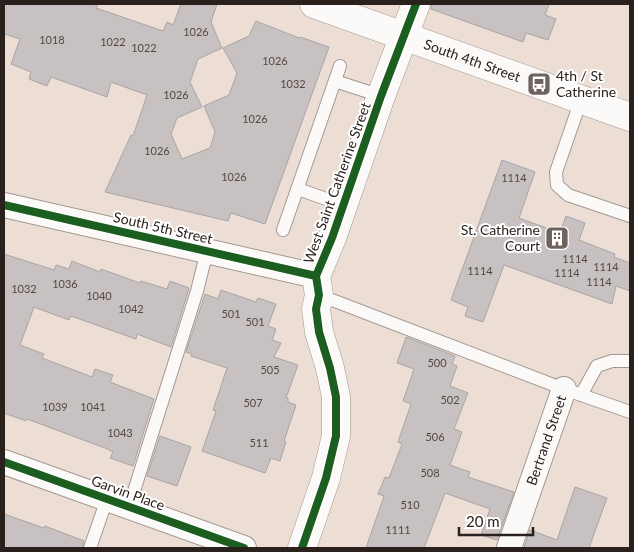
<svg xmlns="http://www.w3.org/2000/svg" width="634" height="552" viewBox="0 0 634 552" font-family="Lato,sans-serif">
<rect width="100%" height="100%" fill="#ecded5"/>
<path fill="#c8c1c2" stroke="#aaa4a5" d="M4 4H98L96 8 163 31 167 22 173 25 181 4H217L211 22 222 48 198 59 190 82 202 107 177 118 171 134 182 159 210 148 215 132 204 106 229 95 237 73 223 48 249 36 256 21 299 38 300 37 329 47 265 224 231 213 228 221 105 192 131 135 133 136 147 95 111 82 107 97 51 77 47 86 29 79 31 72 11 64 20 39 4 34Z
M431 4H549L545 15 556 19 548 40 526 33 523 42 431 9Z
M502 160 535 172 519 218 560 233 566 216 585 223 579 240 615 254 614 257 630 263V291L616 286 612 304 504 265 483 322 465 316 468 307 451 300Z
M4 254 54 270 56 265 69 269 72 261 100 272 101 269 140 283 141 281 167 289 170 281 189 288 171 347 137 334 136 339 71 316 69 320 34 307 20 345 44 354 42 358 92 377 95 369 113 375 110 382 154 399 133 466 110 458 113 452 105 448 27 419 26 421 4 413Z
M221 290 256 302 258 298 276 304 268 326 276 329 272 340 281 343 274 357 298 365 286 398H288V402L296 405 284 441 286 442 280 461 271 458 265 473 202 451 216 411 213 410 227 368 191 356 192 354 186 352 205 294 218 299Z
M406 337 455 356 452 364 457 366 450 386 468 393 454 429 462 432 450 465 470 472 468 477 514 492 497 540 481 535 490 509 445 493 424 548H366L384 496 378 494 385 477 389 478 402 444 398 442 411 404 403 401 414 369 397 363Z
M160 436 191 447 177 486 147 476Z
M575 487 607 498 589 548H524L530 530 557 540Z
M4 514 44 528 45 526 84 541 82 548H4Z"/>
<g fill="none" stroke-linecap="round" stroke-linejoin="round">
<g stroke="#a39891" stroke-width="14">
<path id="lane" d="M335 81 381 96
M581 100 556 172 557 185 568 195 630 216
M298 189 343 205
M283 230 340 66
M319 295 564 389 630 412
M581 395 597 366 612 361H630
M129 507 197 291 207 251
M90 548 107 499"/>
</g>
<g stroke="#a39891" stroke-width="26">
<g id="street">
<path d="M4 205 316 276"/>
<path d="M4 462 244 548"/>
<path id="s1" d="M509 548 564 389"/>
</g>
</g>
<g stroke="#a39891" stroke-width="29">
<g id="secondary">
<path id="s2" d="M314 4 630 117"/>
<path d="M302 548 326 478 336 436V397L330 368 319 332 316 309 319 295 316 276 332 238 381 96 416 4"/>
</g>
</g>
<use href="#lane" stroke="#fcfaf9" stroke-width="12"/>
<use href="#street" stroke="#fcfaf9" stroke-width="24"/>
<use href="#secondary" stroke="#fcfaf9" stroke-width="28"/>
<g stroke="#fff" stroke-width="11">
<path id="cycleway" d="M4 205 316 276
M4 462 244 548
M302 548 326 478 336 436V397L330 368 319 332 316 309 319 295 316 276 332 238 381 96 416 4"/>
</g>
<use href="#cycleway" stroke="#1b5e20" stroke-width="8"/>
</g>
<defs>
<g id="bus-square" transform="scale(1.25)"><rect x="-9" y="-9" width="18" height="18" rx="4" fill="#6e635d" stroke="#fff"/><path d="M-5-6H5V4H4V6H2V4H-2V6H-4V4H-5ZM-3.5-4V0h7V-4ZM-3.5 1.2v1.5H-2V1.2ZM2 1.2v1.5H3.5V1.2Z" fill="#fff"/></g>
<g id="building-square" transform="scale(1.25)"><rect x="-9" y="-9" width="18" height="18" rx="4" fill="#6e635d" stroke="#fff"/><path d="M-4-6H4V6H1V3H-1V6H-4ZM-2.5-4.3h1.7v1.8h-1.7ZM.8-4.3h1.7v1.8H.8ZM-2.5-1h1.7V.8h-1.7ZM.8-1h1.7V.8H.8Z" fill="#fff"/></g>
</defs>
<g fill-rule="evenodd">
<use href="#bus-square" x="539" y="84"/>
<use href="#building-square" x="557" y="238"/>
</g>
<g text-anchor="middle" stroke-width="4" stroke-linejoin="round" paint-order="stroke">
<g font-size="11" fill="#524946">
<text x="196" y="36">1026</text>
<text x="52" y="44">1018</text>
<text x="113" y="46">1022</text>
<text x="144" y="52">1022</text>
<text x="275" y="65">1026</text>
<text x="293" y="88">1032</text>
<text x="176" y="99">1026</text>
<text x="255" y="123">1026</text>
<text x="157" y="155">1026</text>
<text x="234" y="181">1026</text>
<text x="514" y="182">1114</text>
<text x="575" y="263">1114</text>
<text x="606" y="271">1114</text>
<text x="480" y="275">1114</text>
<text x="567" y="277">1114</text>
<text x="599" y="286">1114</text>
<text x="65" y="288">1036</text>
<text x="24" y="293">1032</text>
<text x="99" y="300">1040</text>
<text x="131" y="313">1042</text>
<text x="231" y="318">501</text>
<text x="255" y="326">501</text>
<text x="437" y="367">500</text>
<text x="270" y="374">505</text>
<text x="450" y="404">502</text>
<text x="253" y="407">507</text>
<text x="55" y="411">1039</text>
<text x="93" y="411">1041</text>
<text x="120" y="437">1043</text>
<text x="435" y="441">506</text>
<text x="259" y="447">511</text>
<text x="430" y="477">508</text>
<text x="410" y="509">510</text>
<text x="398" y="534">1111</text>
</g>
<g font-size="14" fill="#2a211c" stroke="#fff">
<text dy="5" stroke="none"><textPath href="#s2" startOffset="168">South 4th Street</textPath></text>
<text transform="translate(337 183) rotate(-70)" y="5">West Saint Catherine Street</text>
<text transform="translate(163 228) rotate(13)" y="5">South 5th Street</text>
<text dy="5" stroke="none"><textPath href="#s1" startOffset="114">Bertrand Street</textPath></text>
<text transform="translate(128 493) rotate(20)" y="5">Garvin Place</text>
</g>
<g font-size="14" fill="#2a211c" stroke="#fff" text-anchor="start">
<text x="556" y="81">4th / St<tspan x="556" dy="16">Catherine</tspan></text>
<text x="540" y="235" text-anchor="end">St. Catherine<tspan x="540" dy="16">Court</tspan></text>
</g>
</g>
<rect width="634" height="552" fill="none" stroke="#2a211c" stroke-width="10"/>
<path d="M459 527v8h74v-8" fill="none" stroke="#2a211c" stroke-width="2.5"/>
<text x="466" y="527" font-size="15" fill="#2a211c" stroke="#ffffff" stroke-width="4" paint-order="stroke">20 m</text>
</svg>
